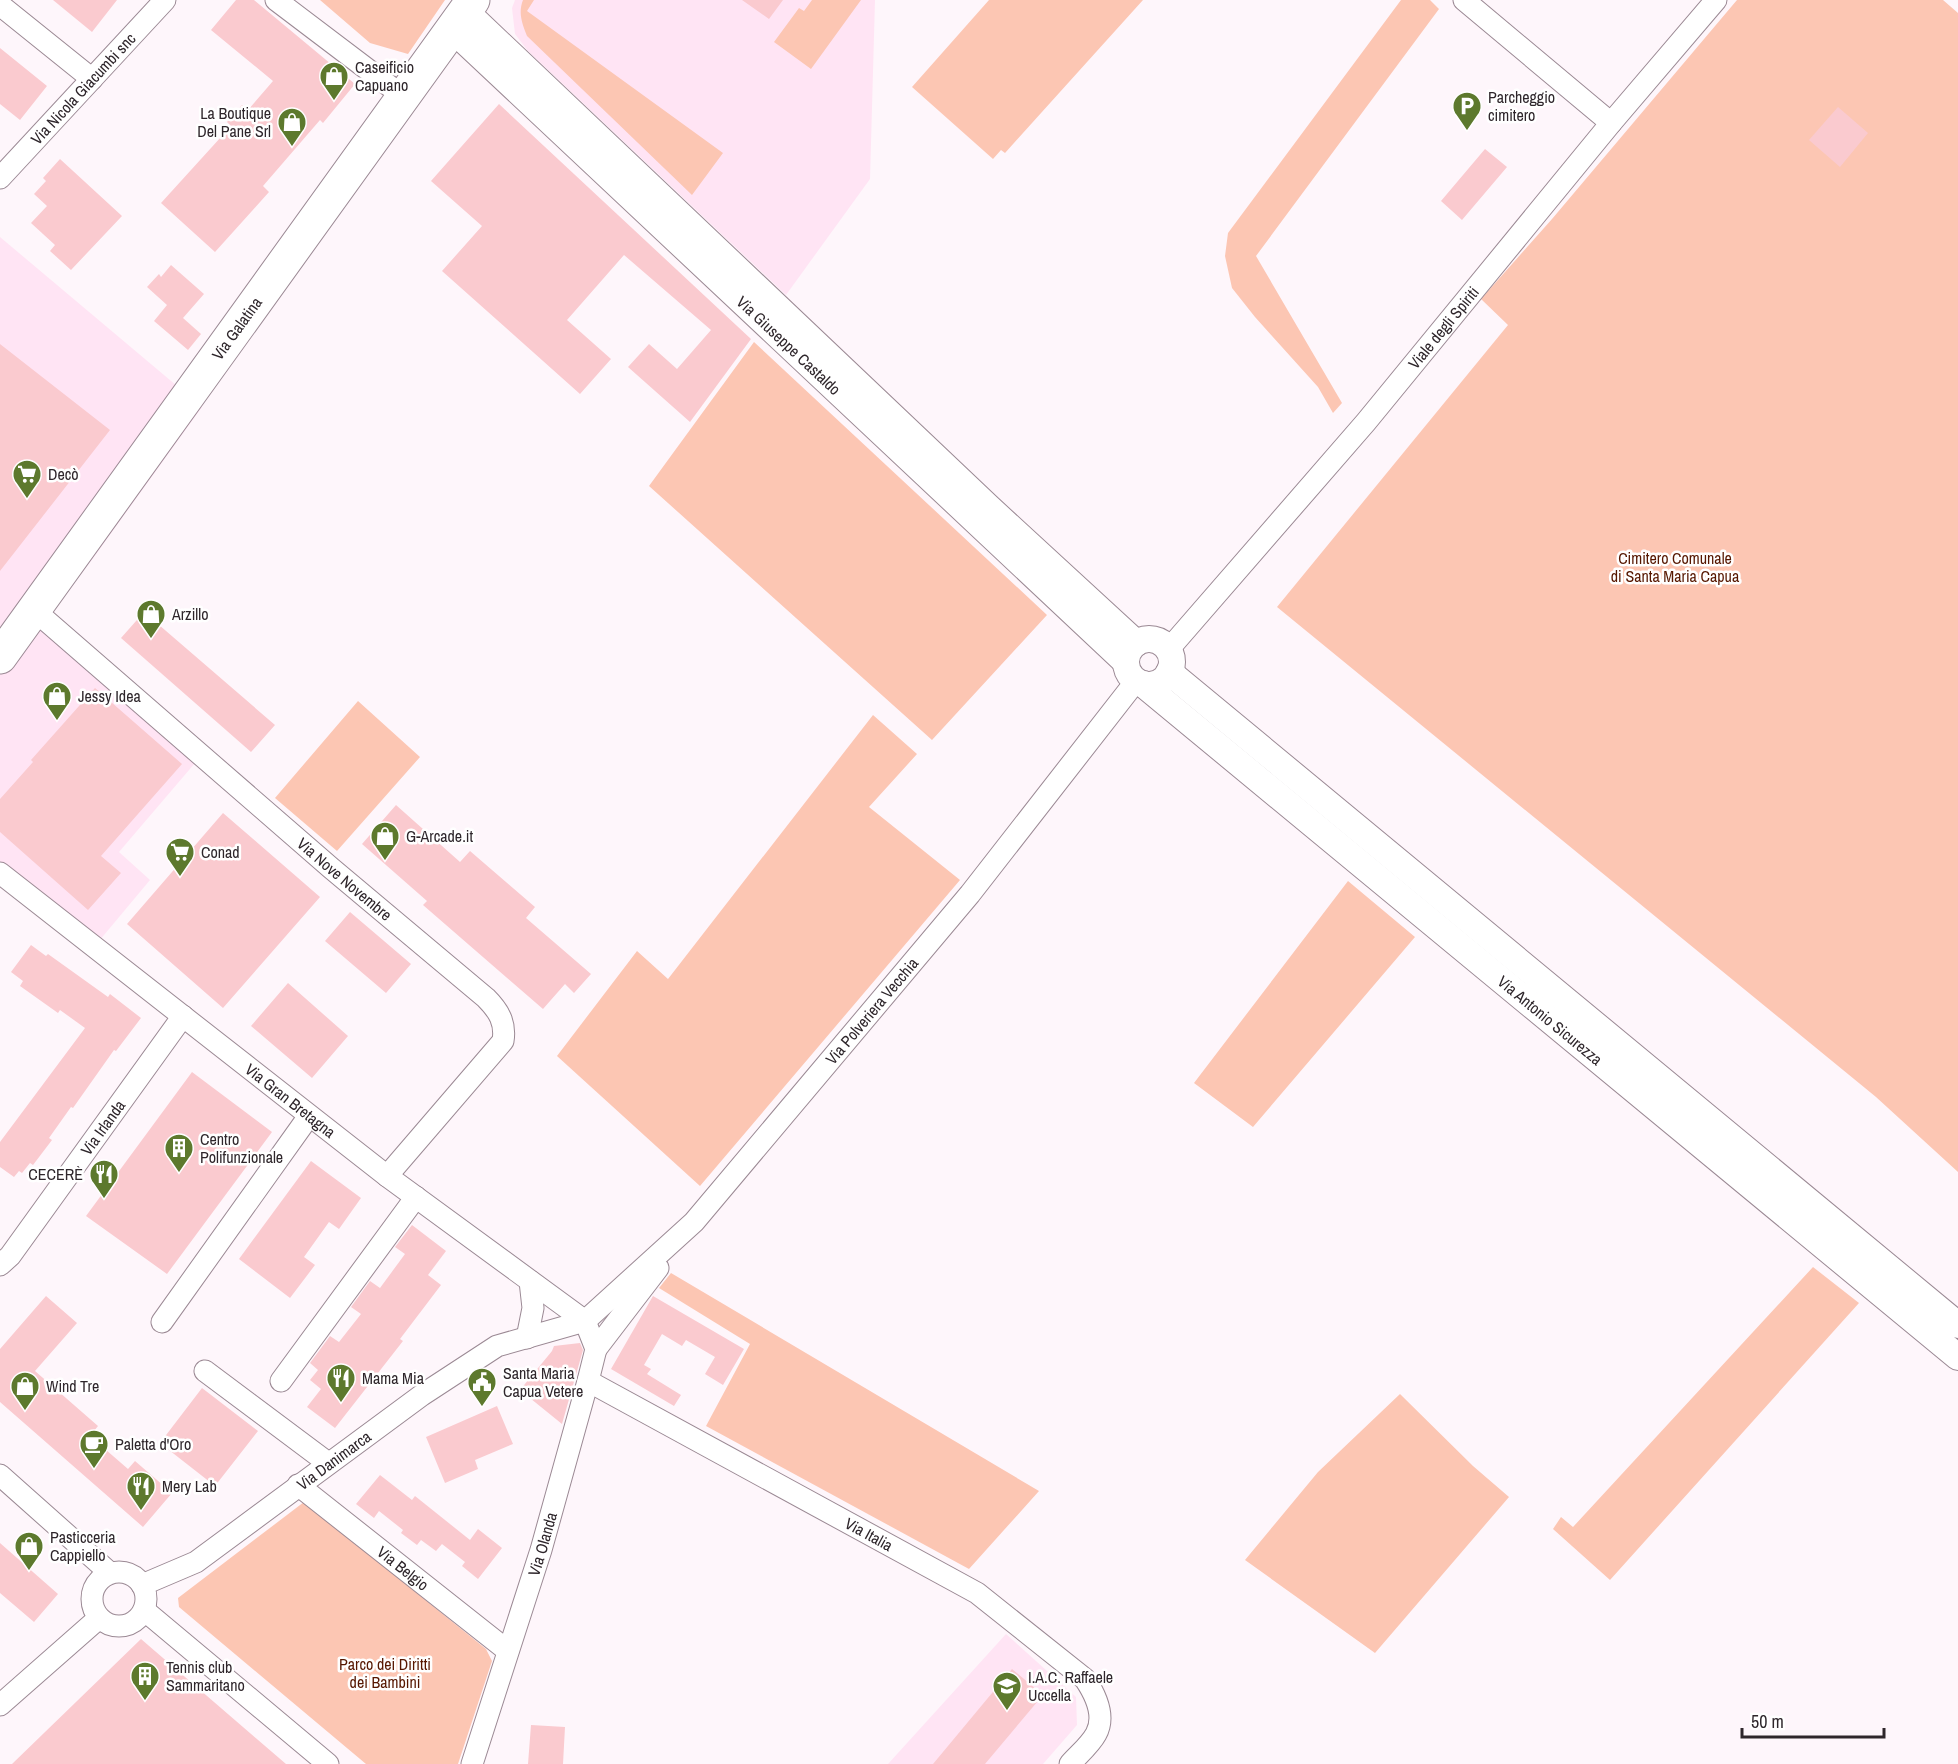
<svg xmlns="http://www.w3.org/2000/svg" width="1958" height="1764" viewBox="0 0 1958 1764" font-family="'Archivo Narrow',sans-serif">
<rect width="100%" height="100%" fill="#fef6fb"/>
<path fill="#ffe4f4" d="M515 0H875L870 179 786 295 528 51 515 34 512 8Z
M0 237 202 407 91 561 45 620 201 756 119 852 150 880 94 947 0 873Z
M1006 1634 1076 1697 1077 1725 1043 1764H888Z"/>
<path fill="#fcc6b3" d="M320 0H445L408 54 370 43Z
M523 0H534L527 11 723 153 692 195 527 36C522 23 518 13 523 0Z
M812 0H861L811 69 774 42 799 8 804 11Z
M989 0H1143L1005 153 1001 150 993 159 912 87Z
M1401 0H1430L1439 9 1256 256 1342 403 1333 413 1318 387 1255 317 1232 288 1225 256 1228 233Z
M1737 0H1943L1958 13V1172L1876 1097 1277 607 1508 325 1481 299 1552 219Z
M754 342 1047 615 932 740 649 486Z
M358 701 420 757 337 851 275 798Z
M873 715 917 754 869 807 960 880 700 1186 557 1056 637 951 668 979Z
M1348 881 1415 937 1253 1127 1194 1083Z
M1813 1267 1859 1303 1610 1580 1553 1529 1561 1517 1573 1527Z
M671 1273 1039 1491 969 1569 706 1426 750 1344 659 1288Z
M1400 1394 1473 1466 1509 1497 1375 1653 1245 1560 1318 1472Z
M304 1502 486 1649 492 1661 458 1764H366L179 1607 178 1598Z"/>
<path fill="#facacf" d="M53 0H117L92 32Z
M236 0H254L355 84 323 123 320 120 263 186 269 192 215 252 161 203 231 126 227 122 242 105 248 110 273 81 211 30Z
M742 0H783L769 19Z
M0 48 47 86 20 120 0 104Z
M499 104 751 339 690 422 628 367 649 344 677 369 711 330 624 255 567 320 611 359 580 394 442 271 482 226 431 181Z
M1838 107 1868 133 1840 167 1809 140Z
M1485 149 1507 167 1462 220 1441 201Z
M60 159 122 216 71 270 50 251 55 245 31 223 47 206 34 194 46 181 43 178Z
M171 265 204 294 183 318 201 334 188 350 154 321 167 305 147 287 159 274 161 277Z
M0 344 110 430 0 571Z
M144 612 275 725 251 752 121 638Z
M95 688 182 764 101 856 121 873 88 910 0 832V799L33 762 31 760Z
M396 805 460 862 470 851 535 907 526 918 591 974 574 993 565 984 543 1009 423 905 427 901 362 844Z
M223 813 320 897 223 1008 127 924Z
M350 912 411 964 386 993 325 941Z
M31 945 46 956 48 954 108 997 110 994 141 1018 116 1051 114 1050 73 1108 71 1107 49 1138 52 1140 33 1165 30 1163 22 1173 19 1171 14 1177 0 1167V1142L85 1028 60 1010 58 1013 20 986 23 981 11 972Z
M288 983 348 1036 312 1078 251 1026Z
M192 1072 272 1132 167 1274 86 1216Z
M311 1161 361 1198 339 1229 329 1222 304 1257 315 1265 290 1298 239 1259Z
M412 1225 446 1251 428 1275 441 1285 400 1339 403 1341 335 1428 307 1407 321 1389 310 1380 318 1370 310 1363 330 1336 339 1342 361 1314 351 1307 370 1281 380 1288 405 1254 395 1247Z
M46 1296 77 1323 35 1371 98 1426 90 1436 128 1469 135 1461 172 1493 143 1527 0 1402V1349Z
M653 1296 744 1349 723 1385 705 1374 715 1357 686 1340 682 1346 662 1334 644 1365 651 1369 647 1374 681 1395 674 1406 611 1369Z
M580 1343 583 1350 562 1424 520 1390 552 1351 554 1346Z
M202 1388 258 1431 215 1486 160 1443Z
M497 1406 513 1444 475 1460 478 1469 445 1483 426 1437Z
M380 1475 412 1500 415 1496 470 1540 478 1529 502 1548 478 1579 462 1566 465 1562 442 1544 436 1551 421 1540 417 1545 401 1533 403 1530 379 1511 374 1518 356 1504Z
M0 1543 58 1594 34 1622 0 1593Z
M141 1639 286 1764H12Z
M1012 1669 1043 1695 985 1764H933Z
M531 1725 565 1727 563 1764H528Z"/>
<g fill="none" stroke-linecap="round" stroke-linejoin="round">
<g stroke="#9b8994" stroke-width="23">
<g id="minor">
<path d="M276 0 404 97"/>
<path d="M1464 0 1611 123"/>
<path d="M0 5 92 79"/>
<path id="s1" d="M0 178 165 0"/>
<path id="s2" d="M34 610 331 868 486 998C499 1011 506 1023 503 1041L387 1176"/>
<path id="s3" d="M1168 650 1366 422 1611 123 1716 0"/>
<path id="s4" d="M0 873 387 1176 585 1321"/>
<path id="s5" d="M0 1265 10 1256 183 1016"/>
<path d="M162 1322 309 1116"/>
<path d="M527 1338 533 1308 530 1281"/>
<path d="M596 1349 658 1268"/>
<path d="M205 1371 328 1463"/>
<path d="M281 1381 416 1197"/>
<path id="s6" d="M588 1381 977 1593 1085 1679C1095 1694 1106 1716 1096 1734 1090 1745 1079 1754 1070 1764"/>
<path d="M0 1475 110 1573"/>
<path id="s7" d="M298 1485 508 1651"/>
<circle cx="119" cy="1599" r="27"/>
<path id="s8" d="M142 1585 196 1562 422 1395 497 1346 585 1321 694 1222 970 894 1136 681"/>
<path d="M144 1610 328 1764"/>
<path d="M0 1705 99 1618"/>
<path id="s9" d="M472 1764 541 1550 588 1381 596 1349 585 1321"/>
</g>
</g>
<g stroke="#9b8994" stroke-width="28">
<g id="tertiary">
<path d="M465 11 988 507 1136 643"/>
<path id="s10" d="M452 29 1126 662"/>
<circle cx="1149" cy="662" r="23"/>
<path d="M1169 672 1958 1325"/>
<path id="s11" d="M1143 684 1958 1357"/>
</g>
</g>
<g stroke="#9b8994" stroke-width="35">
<g id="primary">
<path id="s12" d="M0 657 473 0"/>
</g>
</g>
<use href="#minor" stroke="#fff" stroke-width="21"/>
<use href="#tertiary" stroke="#fff" stroke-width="26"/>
<use href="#primary" stroke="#fff" stroke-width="33"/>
</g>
<defs>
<g id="shop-pin" transform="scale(1.5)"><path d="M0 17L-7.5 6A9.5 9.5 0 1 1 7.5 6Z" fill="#5d792d" stroke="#fff"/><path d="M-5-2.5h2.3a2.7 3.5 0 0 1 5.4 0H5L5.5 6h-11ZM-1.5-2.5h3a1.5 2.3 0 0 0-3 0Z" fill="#fff"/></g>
<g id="parking-pin" transform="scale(1.5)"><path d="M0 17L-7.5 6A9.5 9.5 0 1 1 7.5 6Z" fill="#5d792d" stroke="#fff"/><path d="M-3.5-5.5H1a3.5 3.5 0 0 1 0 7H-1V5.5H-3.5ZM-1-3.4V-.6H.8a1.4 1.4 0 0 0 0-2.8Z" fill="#fff"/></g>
<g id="supermarket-pin" transform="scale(1.5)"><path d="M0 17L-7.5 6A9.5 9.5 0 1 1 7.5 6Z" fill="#5d792d" stroke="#fff"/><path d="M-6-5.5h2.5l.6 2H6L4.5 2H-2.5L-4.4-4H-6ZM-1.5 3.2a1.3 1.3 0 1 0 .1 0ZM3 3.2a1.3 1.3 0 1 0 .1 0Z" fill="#fff"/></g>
<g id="building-pin" transform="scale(1.5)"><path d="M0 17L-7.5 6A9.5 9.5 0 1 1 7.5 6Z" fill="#5d792d" stroke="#fff"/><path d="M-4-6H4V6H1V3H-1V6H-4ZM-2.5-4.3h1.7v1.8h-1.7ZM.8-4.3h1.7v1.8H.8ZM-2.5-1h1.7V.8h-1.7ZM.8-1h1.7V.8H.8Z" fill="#fff"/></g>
<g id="restaurant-pin" transform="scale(1.5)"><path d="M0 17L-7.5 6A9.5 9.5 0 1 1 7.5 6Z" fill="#5d792d" stroke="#fff"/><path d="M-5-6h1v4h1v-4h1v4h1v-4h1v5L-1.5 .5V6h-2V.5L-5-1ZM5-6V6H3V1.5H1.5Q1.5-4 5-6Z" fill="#fff"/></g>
<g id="civic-pin" transform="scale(1.5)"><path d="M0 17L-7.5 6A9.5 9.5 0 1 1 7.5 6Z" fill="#5d792d" stroke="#fff"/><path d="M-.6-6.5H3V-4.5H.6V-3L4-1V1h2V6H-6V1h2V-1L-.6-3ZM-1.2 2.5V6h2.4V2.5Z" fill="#fff"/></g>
<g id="cafe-pin" transform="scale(1.5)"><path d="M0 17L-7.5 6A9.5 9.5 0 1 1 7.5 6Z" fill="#5d792d" stroke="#fff"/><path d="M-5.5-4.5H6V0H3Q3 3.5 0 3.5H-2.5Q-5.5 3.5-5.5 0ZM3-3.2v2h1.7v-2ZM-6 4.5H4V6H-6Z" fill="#fff"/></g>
<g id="school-pin" transform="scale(1.5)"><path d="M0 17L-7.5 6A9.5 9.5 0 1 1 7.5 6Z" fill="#5d792d" stroke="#fff"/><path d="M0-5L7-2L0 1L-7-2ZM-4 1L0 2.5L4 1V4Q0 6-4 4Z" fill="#fff"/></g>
</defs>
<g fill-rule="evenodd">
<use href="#shop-pin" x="334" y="76"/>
<use href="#parking-pin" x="1467" y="106"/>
<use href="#shop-pin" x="292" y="122"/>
<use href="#supermarket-pin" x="27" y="474"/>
<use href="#shop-pin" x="151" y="614"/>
<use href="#shop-pin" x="57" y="696"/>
<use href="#shop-pin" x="385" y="836"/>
<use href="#supermarket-pin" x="180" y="852"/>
<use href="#building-pin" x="179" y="1148"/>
<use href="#restaurant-pin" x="104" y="1174"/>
<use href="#restaurant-pin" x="341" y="1378"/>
<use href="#civic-pin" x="482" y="1382"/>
<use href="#shop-pin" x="25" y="1386"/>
<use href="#cafe-pin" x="94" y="1444"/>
<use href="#restaurant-pin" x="141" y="1486"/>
<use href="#shop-pin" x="29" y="1546"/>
<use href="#building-pin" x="145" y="1676"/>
<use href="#school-pin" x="1007" y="1686"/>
</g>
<g text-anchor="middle" stroke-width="5" stroke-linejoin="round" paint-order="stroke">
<g font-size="16" fill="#2e262b" stroke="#fff" text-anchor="start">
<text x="355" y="73">Caseificio<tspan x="355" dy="18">Capuano</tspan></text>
<text x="1488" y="103">Parcheggio<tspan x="1488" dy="18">cimitero</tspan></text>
<text x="271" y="119" text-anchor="end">La Boutique<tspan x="271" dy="18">Del Pane Srl</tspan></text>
<text x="48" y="480">Decò</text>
<text x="172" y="620">Arzillo</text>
<text x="78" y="702">Jessy Idea</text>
<text x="406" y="842">G-Arcade.it</text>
<text x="201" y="858">Conad</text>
<text x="200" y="1145">Centro<tspan x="200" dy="18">Polifunzionale</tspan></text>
<text x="83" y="1180" text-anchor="end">CECERÈ</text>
<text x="503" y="1379">Santa Maria<tspan x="503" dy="18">Capua Vetere</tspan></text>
<text x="362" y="1384">Mama Mia</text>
<text x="46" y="1392">Wind Tre</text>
<text x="115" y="1450">Paletta d'Oro</text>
<text x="162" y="1492">Mery Lab</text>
<text x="50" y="1543">Pasticceria<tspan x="50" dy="18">Cappiello</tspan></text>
<text x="166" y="1673">Tennis club<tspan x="166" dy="18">Sammaritano</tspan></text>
<text x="1028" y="1683">I.A.C. Raffaele<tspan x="1028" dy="18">Uccella</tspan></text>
</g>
<g font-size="16" fill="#2e262b" stroke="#fff">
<text dy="6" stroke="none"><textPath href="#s1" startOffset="122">Via Nicola Giacumbi snc</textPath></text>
<text dy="6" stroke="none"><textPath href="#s3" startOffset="424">Viale degli Spiriti</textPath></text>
<text dy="6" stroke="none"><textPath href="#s12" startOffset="405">Via Galatina</textPath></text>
<text dy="6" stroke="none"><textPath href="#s10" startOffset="462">Via Giuseppe Castaldo</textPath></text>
<text dy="6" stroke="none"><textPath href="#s2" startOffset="411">Via Nove Novembre</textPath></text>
<text dy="6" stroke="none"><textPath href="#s8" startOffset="944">Via Polveriera Vecchia</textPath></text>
<text dy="6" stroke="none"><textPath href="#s11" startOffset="528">Via Antonio Sicurezza</textPath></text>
<text dy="6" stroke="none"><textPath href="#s4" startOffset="369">Via Gran Bretagna</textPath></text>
<text dy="6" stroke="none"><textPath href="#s5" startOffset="172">Via Irlanda</textPath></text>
<text dy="6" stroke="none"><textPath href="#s8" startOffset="230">Via Danimarca</textPath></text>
<text dy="6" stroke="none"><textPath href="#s6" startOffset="320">Via Italia</textPath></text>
<text dy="6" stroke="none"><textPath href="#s9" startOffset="231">Via Olanda</textPath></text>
<text dy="6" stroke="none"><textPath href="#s7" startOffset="134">Via Belgio</textPath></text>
</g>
<g font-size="16" fill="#571700" stroke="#fff">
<text x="1675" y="564">Cimitero Comunale<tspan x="1675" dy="18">di Santa Maria Capua</tspan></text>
<text x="385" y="1670">Parco dei Diritti<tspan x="385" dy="18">dei Bambini</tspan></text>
</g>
</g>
<path d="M1742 1728v9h142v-9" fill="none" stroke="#2e262b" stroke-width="3"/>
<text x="1751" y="1728" font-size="18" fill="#2e262b" stroke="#ffffff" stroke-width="4.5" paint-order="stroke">50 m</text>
</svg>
